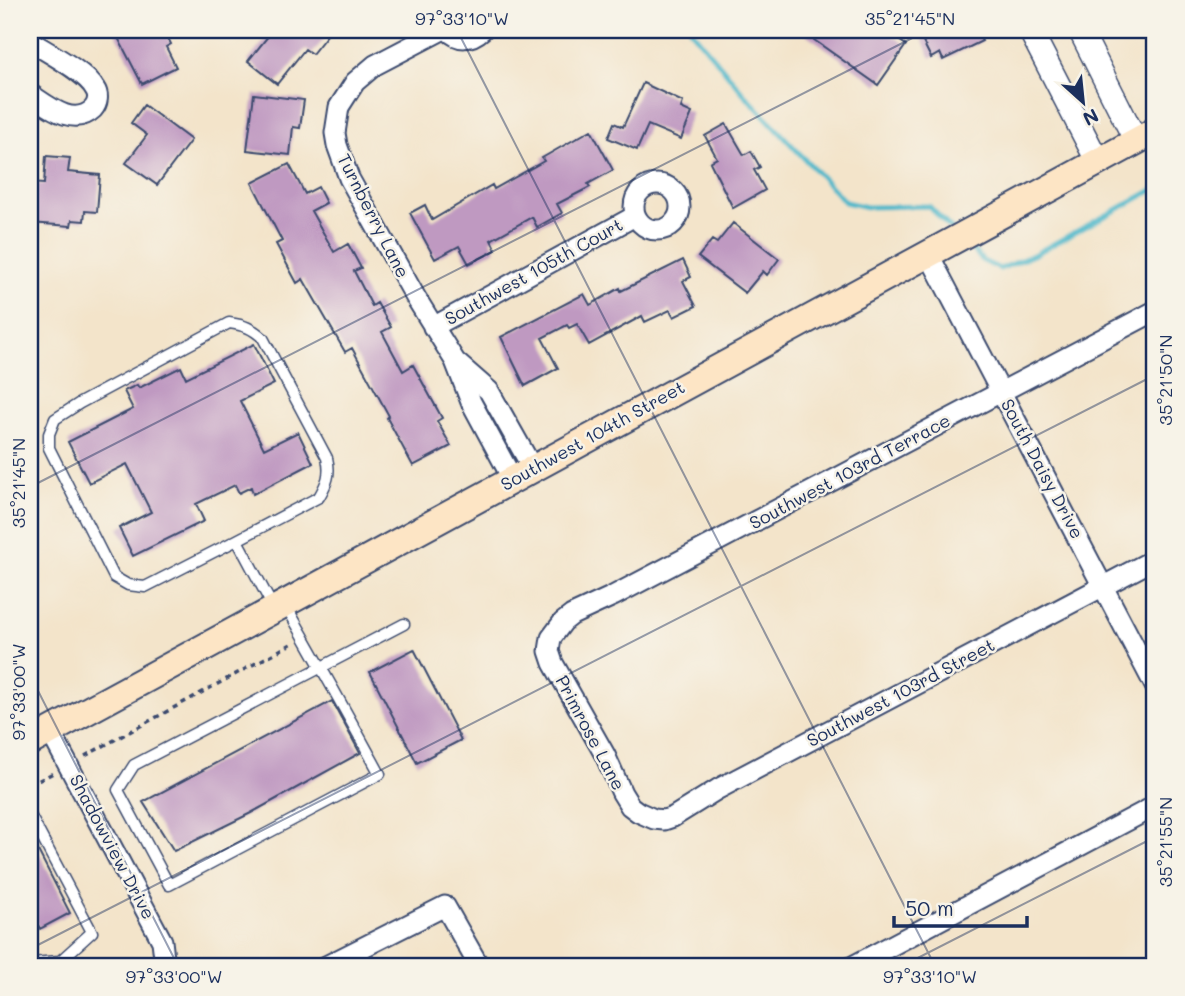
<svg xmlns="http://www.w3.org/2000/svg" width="1185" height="996" viewBox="0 0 1185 996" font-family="Mali,sans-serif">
<rect width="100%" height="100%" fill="#f7f3e8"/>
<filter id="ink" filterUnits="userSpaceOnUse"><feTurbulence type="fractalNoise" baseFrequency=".0143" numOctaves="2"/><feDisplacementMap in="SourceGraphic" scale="14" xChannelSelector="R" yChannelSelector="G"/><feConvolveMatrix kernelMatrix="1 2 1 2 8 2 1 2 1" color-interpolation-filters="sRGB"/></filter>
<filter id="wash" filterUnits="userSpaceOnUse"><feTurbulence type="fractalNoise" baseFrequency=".00686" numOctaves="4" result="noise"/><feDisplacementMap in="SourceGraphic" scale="28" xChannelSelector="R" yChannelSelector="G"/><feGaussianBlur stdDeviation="1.57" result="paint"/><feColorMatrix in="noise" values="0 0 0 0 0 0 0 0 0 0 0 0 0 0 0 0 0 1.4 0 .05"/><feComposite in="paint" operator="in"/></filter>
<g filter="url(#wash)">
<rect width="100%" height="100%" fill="#f3e4ca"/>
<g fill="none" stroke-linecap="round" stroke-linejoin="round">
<path stroke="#4db8ca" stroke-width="5" d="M691 30 745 95 845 202 867 207 929 206 954 232
M966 243 983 261 1000 269 1033 255 1155 189"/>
</g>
<g id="blocks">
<path fill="#bf99c1" d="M114 30H164L171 44 166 47 176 67 142 84Z
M273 30H331L312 54 305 49 277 84 248 61Z
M800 30H884L906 45 878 85Z
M917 30H976L982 41 943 60 940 53 931 58Z
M643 83 683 102 681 108 692 113 681 139 648 125 637 150 608 138 614 123 623 127Z
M254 94 304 100 300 128 293 127 290 155 247 150Z
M144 105 191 140 157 185 126 163 147 135 131 123Z
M726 124 744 155 751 151 760 167 754 170 765 190 733 208 710 162 717 158 705 136Z
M591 130 613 170 588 184 590 187 557 204 562 213 537 227 532 217 491 240 496 250 469 264 459 246 435 259 410 213 425 205 432 220 492 185 494 189 544 161 542 158Z
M46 156 70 158 68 172 100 175 97 212 85 211 84 221 72 220 71 226 30 223V183L44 184Z
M289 164 305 194 318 187 326 203 311 211 334 252 348 244 361 268 354 271 372 306 377 303 391 327 382 332 403 371 413 365 442 418 437 421 451 446 413 466 387 418 389 416 352 348 345 352 303 279 297 283 276 244 282 241 252 183Z
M733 223 779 259 767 275 763 271 745 293 698 257 712 240 717 243Z
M683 260 691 277 683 281 696 306 674 317 670 310 645 322 642 316 589 345 577 324 569 328 567 325 542 338 558 368 525 386 501 337 584 294 590 305 620 288 621 291Z
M254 344 274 384 240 401 264 449 298 432 313 463 253 494 251 487 239 493 235 485 196 504 204 521 133 556 119 528 151 512 127 464 89 483 68 442 133 409 124 391 137 385 139 388 181 367 186 378Z
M414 649 461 740 417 763 370 672Z
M332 701 360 753 251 813 174 851 143 802Z
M30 835 70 913 40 929 30 909Z"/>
</g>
</g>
<g filter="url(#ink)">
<use href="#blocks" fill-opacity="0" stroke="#3b4a6e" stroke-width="2"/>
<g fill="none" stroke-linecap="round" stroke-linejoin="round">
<g stroke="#3b4a6e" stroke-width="13">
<path id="service" d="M237 540 145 587 128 585 114 577 49 448V434L55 419 80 403 229 323C244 325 252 328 263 338L327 458C331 474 327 483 319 497L237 540 274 609
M285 604C317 660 349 717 380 774L169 885 118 790 134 765 404 624
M30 815 92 932 60 961 30 963"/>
</g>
<g stroke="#3b4a6e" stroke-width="23">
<path id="minor" d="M442 30 375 65 355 82 339 107 335 133 337 145 349 178 416 298 455 361 471 402 513 480
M448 30C458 41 471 40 482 30
M30 41C47 52 86 72 95 89 99 95 98 103 93 109 73 128 47 105 30 94
M634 207a23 23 0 1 1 46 0a23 23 0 1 1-46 0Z
M928 253 1155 686
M1155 311 613 596 572 615 563 622 551 638 549 651 553 663 605 755 622 793 630 806 638 812 654 819 664 820 673 817 718 789 1155 559
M433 327 635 216
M457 363 489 391 533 469
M50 731 162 941 165 966
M326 966 445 906 479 966
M853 966 1155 806"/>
</g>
<g stroke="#3b4a6e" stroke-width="26">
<path id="tertiary" d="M1030 30 1098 162
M1080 30 1136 141"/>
</g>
<g stroke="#3b4a6e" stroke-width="30">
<path id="secondary" d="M30 742 1155 131"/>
</g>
<path stroke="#3b4a6e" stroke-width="3.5" stroke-dasharray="5 5" stroke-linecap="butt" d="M85 756 293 643
M30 785 53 773"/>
<use href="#service" stroke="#fff" stroke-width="10"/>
<use href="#minor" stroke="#fff" stroke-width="19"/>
<use href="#tertiary" stroke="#fff" stroke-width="23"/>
<use href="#secondary" stroke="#fde5c5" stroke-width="26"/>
</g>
</g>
<path fill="none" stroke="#1b2f5e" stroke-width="2" stroke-opacity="0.45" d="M457 30 935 966M30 487 928 30M30 675 178 966M30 949 1155 375M902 966 1155 837"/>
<g text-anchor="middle" stroke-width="5" stroke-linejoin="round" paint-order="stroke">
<g font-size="18" fill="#1b2f5e" stroke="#f7f3e8">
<text transform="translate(373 216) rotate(63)" y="6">Turnberry Lane</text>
<text transform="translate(534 272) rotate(-29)" y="6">Southwest 105th Court</text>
<text transform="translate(593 436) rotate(-29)" y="6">Southwest 104th Street</text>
<text transform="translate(1042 469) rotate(62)" y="6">South Daisy Drive</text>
<text transform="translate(850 472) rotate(-28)" y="6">Southwest 103rd Terrace</text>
<text transform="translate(901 693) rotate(-28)" y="6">Southwest 103rd Street</text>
<text transform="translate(590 733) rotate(62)" y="6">Primrose Lane</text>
<text transform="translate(112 847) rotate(62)" y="6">Shadowview Drive</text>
</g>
</g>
<rect width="1185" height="996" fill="none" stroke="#f7f3e8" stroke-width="77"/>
<g transform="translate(1083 102) rotate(153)" stroke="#f7f3e8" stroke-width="5" paint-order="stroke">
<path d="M0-5L12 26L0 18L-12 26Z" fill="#1b2f5e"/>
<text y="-10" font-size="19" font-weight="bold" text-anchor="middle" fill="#1b2f5e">N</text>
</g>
<path d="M894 916v10h133v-10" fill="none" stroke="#1b2f5e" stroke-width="3.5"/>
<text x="905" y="916" font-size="21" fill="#1b2f5e" stroke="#f7f3e8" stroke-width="5" paint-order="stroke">50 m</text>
<rect x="38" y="38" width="1108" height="920" fill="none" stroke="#1b2f5e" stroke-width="2.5"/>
<g font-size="18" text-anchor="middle" fill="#1b2f5e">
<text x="462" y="25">97°33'10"W</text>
<text x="910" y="25">35°21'45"N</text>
<text transform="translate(1166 380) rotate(-90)" y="6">35°21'50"N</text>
<text transform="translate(19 483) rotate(-90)" y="6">35°21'45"N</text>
<text transform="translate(19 692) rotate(-90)" y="6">97°33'00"W</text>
<text transform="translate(1166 842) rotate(-90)" y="6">35°21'55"N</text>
<text x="174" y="983">97°33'00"W</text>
<text x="930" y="983">97°33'10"W</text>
</g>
</svg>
